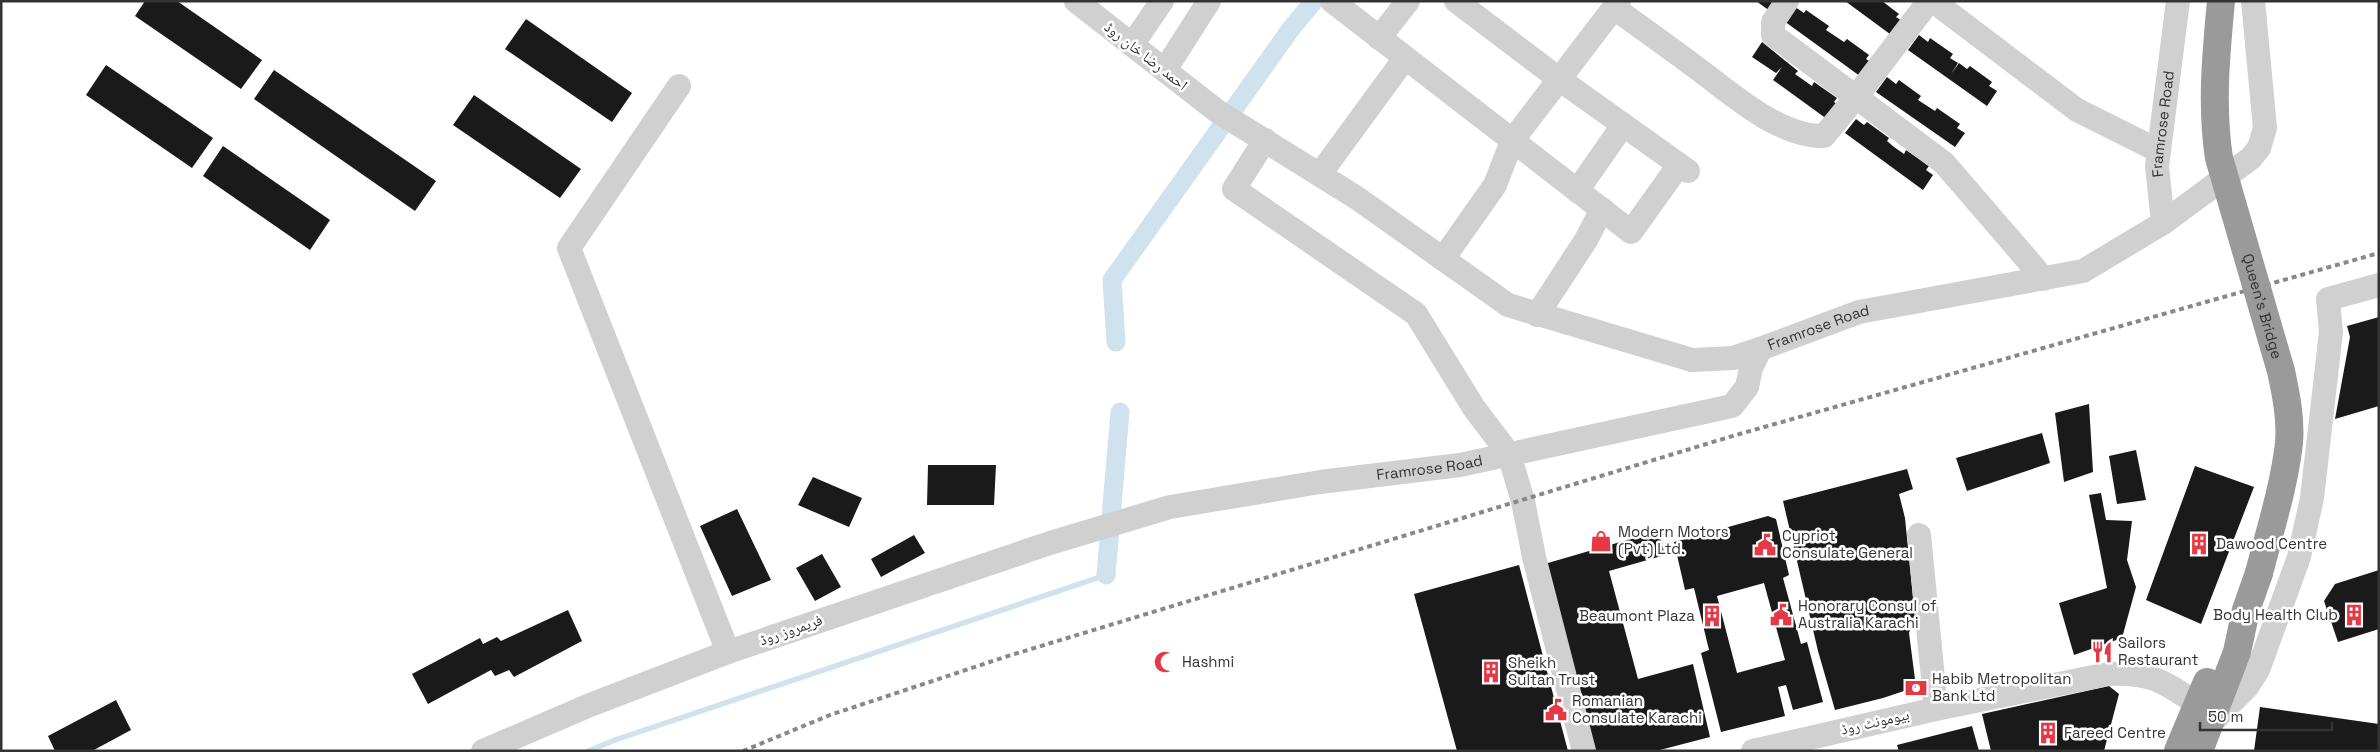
<svg xmlns="http://www.w3.org/2000/svg" width="2380" height="752" viewBox="0 0 2380 752" font-family="'Space Grotesk','Noto Naskh Arabic',sans-serif">
<rect width="100%" height="100%" fill="#fff"/>
<g fill="none" stroke-linecap="round" stroke-linejoin="round">
<path stroke="#cfe2ee" stroke-width="5.5" d="M588 751 615 740 1106 575"/>
<path stroke="#cfe2ee" stroke-width="19" d="M1116 342 1112 280 1290 30 1314 1
M1106 575 1120 412"/>
</g>
<path fill="#1a1a1a" fill-rule="evenodd" d="M145 1H177L262 60 241 89 135 16Z
M1756 1H1777L1770 11Z
M1845 1H1882L1899 14 1896 17 1904 22 1894 37Z
M1795 7 1804 13 1806 10 1829 26 1826 30 1844 42 1847 39 1869 55 1866 59 1874 64 1864 79 1784 21Z
M526 19 632 93 612 122 505 49Z
M1919 35 1928 42 1930 38 1953 54 1950 58 1958 63 1951 74 1959 63 1967 69 1970 66 1992 82 1989 86 1997 91 1987 106 1908 50Z
M1762 42 1798 71 1795 74 1812 86 1814 82 1837 98 1834 102 1841 107 1831 122 1773 80 1782 67 1776 73 1752 57Z
M106 65 213 138 192 168 86 95Z
M274 70 436 181 415 211 254 99Z
M1887 77 1896 84 1899 80 1921 96 1918 100 1935 111 1937 108 1960 124 1957 128 1965 133 1955 147 1876 92Z
M474 95 581 169 560 198 453 125Z
M1856 119 1864 125 1867 122 1889 138 1887 141 1894 147 1904 154 1906 150 1929 166 1926 170 1933 175 1923 190 1845 133Z
M223 146 330 220 310 250 203 176Z
M2379 317V406L2335 419 2350 337 2347 326Z
M2089 404 2093 472 2064 482 2055 413Z
M2042 433 2050 463 1967 491 1956 458Z
M2136 450 2146 500 2117 504 2109 456Z
M928 465H996L994 505H927Z
M2195 466 2254 487 2201 624 2146 600Z
M1907 469 1913 489 1899 494 1905 518 1915 618 1909 633 1916 687 1883 698 1835 710 1818 651 1783 501Z
M813 477 862 498 849 527 798 505Z
M2101 493 2106 520 2132 521 2127 560 2136 587 2122 638 2074 655 2059 603 2107 588 2089 495Z
M737 509 771 580 732 596 700 526Z
M1768 516 1776 519 1789 575 1783 578 1801 644 1807 642 1823 702 1793 710 1786 685 1778 687 1785 716 1721 732 1701 653 1709 650 1694 588 1685 590 1674 542ZM1764 583 1785 660 1737 673 1717 596Z
M1658 531 1665 555 1609 571 1638 679 1693 664 1710 737 1656 751H1591L1541 565Z
M914 535 925 553 881 577 871 559Z
M822 554 841 587 815 601 796 568Z
M1519 565 1568 751H1457L1414 594Z
M2379 570V629L2338 642 2324 601 2335 584Z
M568 610 582 641 514 677 509 670 495 676 491 670 428 704 412 674 480 638 483 644 497 637 501 641Z
M2109 686 2119 694 2104 751H1991L1982 714Z
M116 700 131 730 92 751H55L48 736Z
M2260 707 2379 724V751H2254Z
M1972 726 1979 751H1899L1897 745Z"/>
<g fill="none" stroke-linecap="round" stroke-linejoin="round">
<g stroke="#d0d0d0" stroke-width="24">
<path d="M1076 1 1217 111 1357 198 1508 305 1692 360 1733 358 1760 349"/>
<path d="M1332 1 1631 232 1679 165"/>
<path d="M1456 1 1559 79 1688 171"/>
<path d="M1787 1 1773 22V35L1856 97 1929 1"/>
<path d="M1933 1 2077 110 2159 151"/>
<path d="M1614 8C1642 28 1670 48 1698 69 1732 94 1779 137 1824 136L1856 97 1944 163 2044 279"/>
<path d="M1379 38 1408 1"/>
<path d="M1132 45 1162 1"/>
<path d="M1165 70 1209 1"/>
<path d="M679 86 569 248 728 652"/>
<path d="M1265 140 1234 189 1416 314 1474 408 1509 454 1523 501 1534 557 1584 751"/>
<path d="M1320 174 1405 58"/>
<path d="M1577 191 1623 125"/>
<path d="M2163 223 2251 158 2259 148 2265 128 2253 1"/>
<path d="M1443 259 1495 185 1512 141 1619 1"/>
<path d="M1537 315 1586 240 1602 209"/>
<path d="M1919 535 1936 709"/>
<path d="M2210 724 2247 687 2258 670 2299 557 2312 498 2331 332 2328 299 2379 285"/>
<path id="s1" d="M483 751 590 705 728 652 1050 543 1170 507 1320 482 1460 465 1732 406 1747 387 1751 368 1760 349 1859 312 2083 271 2163 223 2157 166 2178 1"/>
<path d="M1753 751 1936 709 2108 674C2151 672 2163 681 2197 704"/>
</g>
<path stroke="#9a9a9a" stroke-width="28" d="M2178 751 2207 682
M2199 751 2237 652 2246 610 2259 573"/>
<path stroke="#888" stroke-width="4" stroke-dasharray="5 4" stroke-linecap="butt" d="M743 751 830 715 1008 656 1736 435 2379 253"/>
<path stroke="#9a9a9a" stroke-width="28" id="s2" d="M2221 1C2216 54 2211 106 2219 158L2281 371C2286 394 2291 419 2289 443 2284 487 2270 530 2259 573"/>
</g>
<defs>
<g id="shop-bare" transform="scale(1.725)"><path d="M-5-2.5h2.3a2.7 3.5 0 0 1 5.4 0H5L5.5 6h-11ZM-1.5-2.5h3a1.5 2.3 0 0 0-3 0Z" fill="#e63946" stroke="#fff" stroke-width="2.5" paint-order="stroke"/></g>
<g id="building-bare" transform="scale(1.725)"><path d="M-4-6H4V6H1V3H-1V6H-4ZM-2.5-4.3h1.7v1.8h-1.7ZM.8-4.3h1.7v1.8H.8ZM-2.5-1h1.7V.8h-1.7ZM.8-1h1.7V.8H.8Z" fill="#e63946" stroke="#fff" stroke-width="2.5" paint-order="stroke"/></g>
<g id="civic-bare" transform="scale(1.725)"><path d="M-.6-6.5H3V-4.5H.6V-3L4-1V1h2V6H-6V1h2V-1L-.6-3ZM-1.2 2.5V6h2.4V2.5Z" fill="#e63946" stroke="#fff" stroke-width="2.5" paint-order="stroke"/></g>
<g id="restaurant-bare" transform="scale(1.725)"><path d="M-5-6h1v4h1v-4h1v4h1v-4h1v5L-1.5 .5V6h-2V.5L-5-1ZM5-6V6H3V1.5H1.5Q1.5-4 5-6Z" fill="#e63946" stroke="#fff" stroke-width="2.5" paint-order="stroke"/></g>
<g id="mosque-bare" transform="scale(1.725)"><path d="M3.5-4.9A6 6 0 1 0 3.5 4.9A5 5 0 1 1 3.5-4.9Z" fill="#e63946" stroke="#fff" stroke-width="2.5" paint-order="stroke"/></g>
<g id="bank-bare" transform="scale(1.725)"><path d="M-6-4H6V4H-6ZM0-2.3a2.3 2.3 0 1 0 0 4.6a2.3 2.3 0 1 0 0-4.6Z" fill="#e63946" stroke="#fff" stroke-width="2.5" paint-order="stroke"/></g>
</defs>
<g fill-rule="evenodd">
<use href="#shop-bare" x="1601" y="541"/>
<use href="#building-bare" x="2199" y="544"/>
<use href="#civic-bare" x="1765" y="545"/>
<use href="#civic-bare" x="1781" y="615"/>
<use href="#building-bare" x="2354" y="615"/>
<use href="#building-bare" x="1712" y="616"/>
<use href="#restaurant-bare" x="2102" y="652"/>
<use href="#mosque-bare" x="1165" y="662"/>
<use href="#building-bare" x="1491" y="672"/>
<use href="#bank-bare" x="1916" y="688"/>
<use href="#civic-bare" x="1556" y="710"/>
<use href="#building-bare" x="2048" y="733"/>
</g>
<g text-anchor="middle" stroke-width="5" stroke-linejoin="round" paint-order="stroke">
<g font-size="15" fill="#333" stroke="#fff">
<text transform="translate(1146 56) rotate(38)" y="5">احمد رضا خان روڈ</text>
<text dy="5" stroke="none"><textPath href="#s1" startOffset="1892">Framrose Road</textPath></text>
<text dy="5" stroke="none"><textPath href="#s2" startOffset="312">Queen's Bridge</textPath></text>
<text dy="5" stroke="none"><textPath href="#s1" startOffset="1428">Framrose Road</textPath></text>
<text dy="5" stroke="none"><textPath href="#s1" startOffset="992">Framrose Road</textPath></text>
<text transform="translate(791 630) rotate(-19)" y="5">فریمروز روڈ</text>
<text transform="translate(1875 722) rotate(-13)" y="5">بیومونٹ روڈ</text>
</g>
<g font-size="15" fill="#333" stroke="#fff" text-anchor="start">
<text x="1618" y="537">Modern Motors<tspan x="1618" dy="17">(Pvt) Ltd.</tspan></text>
<text x="1782" y="541">Cypriot<tspan x="1782" dy="17">Consulate General</tspan></text>
<text x="2216" y="549">Dawood Centre</text>
<text x="1798" y="611">Honorary Consul of<tspan x="1798" dy="17">Australia Karachi</tspan></text>
<text x="2338" y="620" text-anchor="end">Body Health Club</text>
<text x="1695" y="621" text-anchor="end">Beaumont Plaza</text>
<text x="2118" y="648">Sailors<tspan x="2118" dy="17">Restaurant</tspan></text>
<text x="1182" y="667">Hashmi</text>
<text x="1508" y="668">Sheikh<tspan x="1508" dy="17">Sultan Trust</tspan></text>
<text x="1932" y="684">Habib Metropolitan<tspan x="1932" dy="17">Bank Ltd</tspan></text>
<text x="1572" y="706">Romanian<tspan x="1572" dy="17">Consulate Karachi</tspan></text>
<text x="2064" y="738">Fareed Centre</text>
</g>
</g>
<rect width="2380" height="752" fill="none" stroke="#333333" stroke-width="5"/>
<path d="M2200 722v8h132v-8" fill="none" stroke="#333333" stroke-width="2.5"/>
<text x="2208" y="722" font-size="15" fill="#333333" stroke="#ffffff" stroke-width="4" paint-order="stroke">50 m</text>
</svg>
